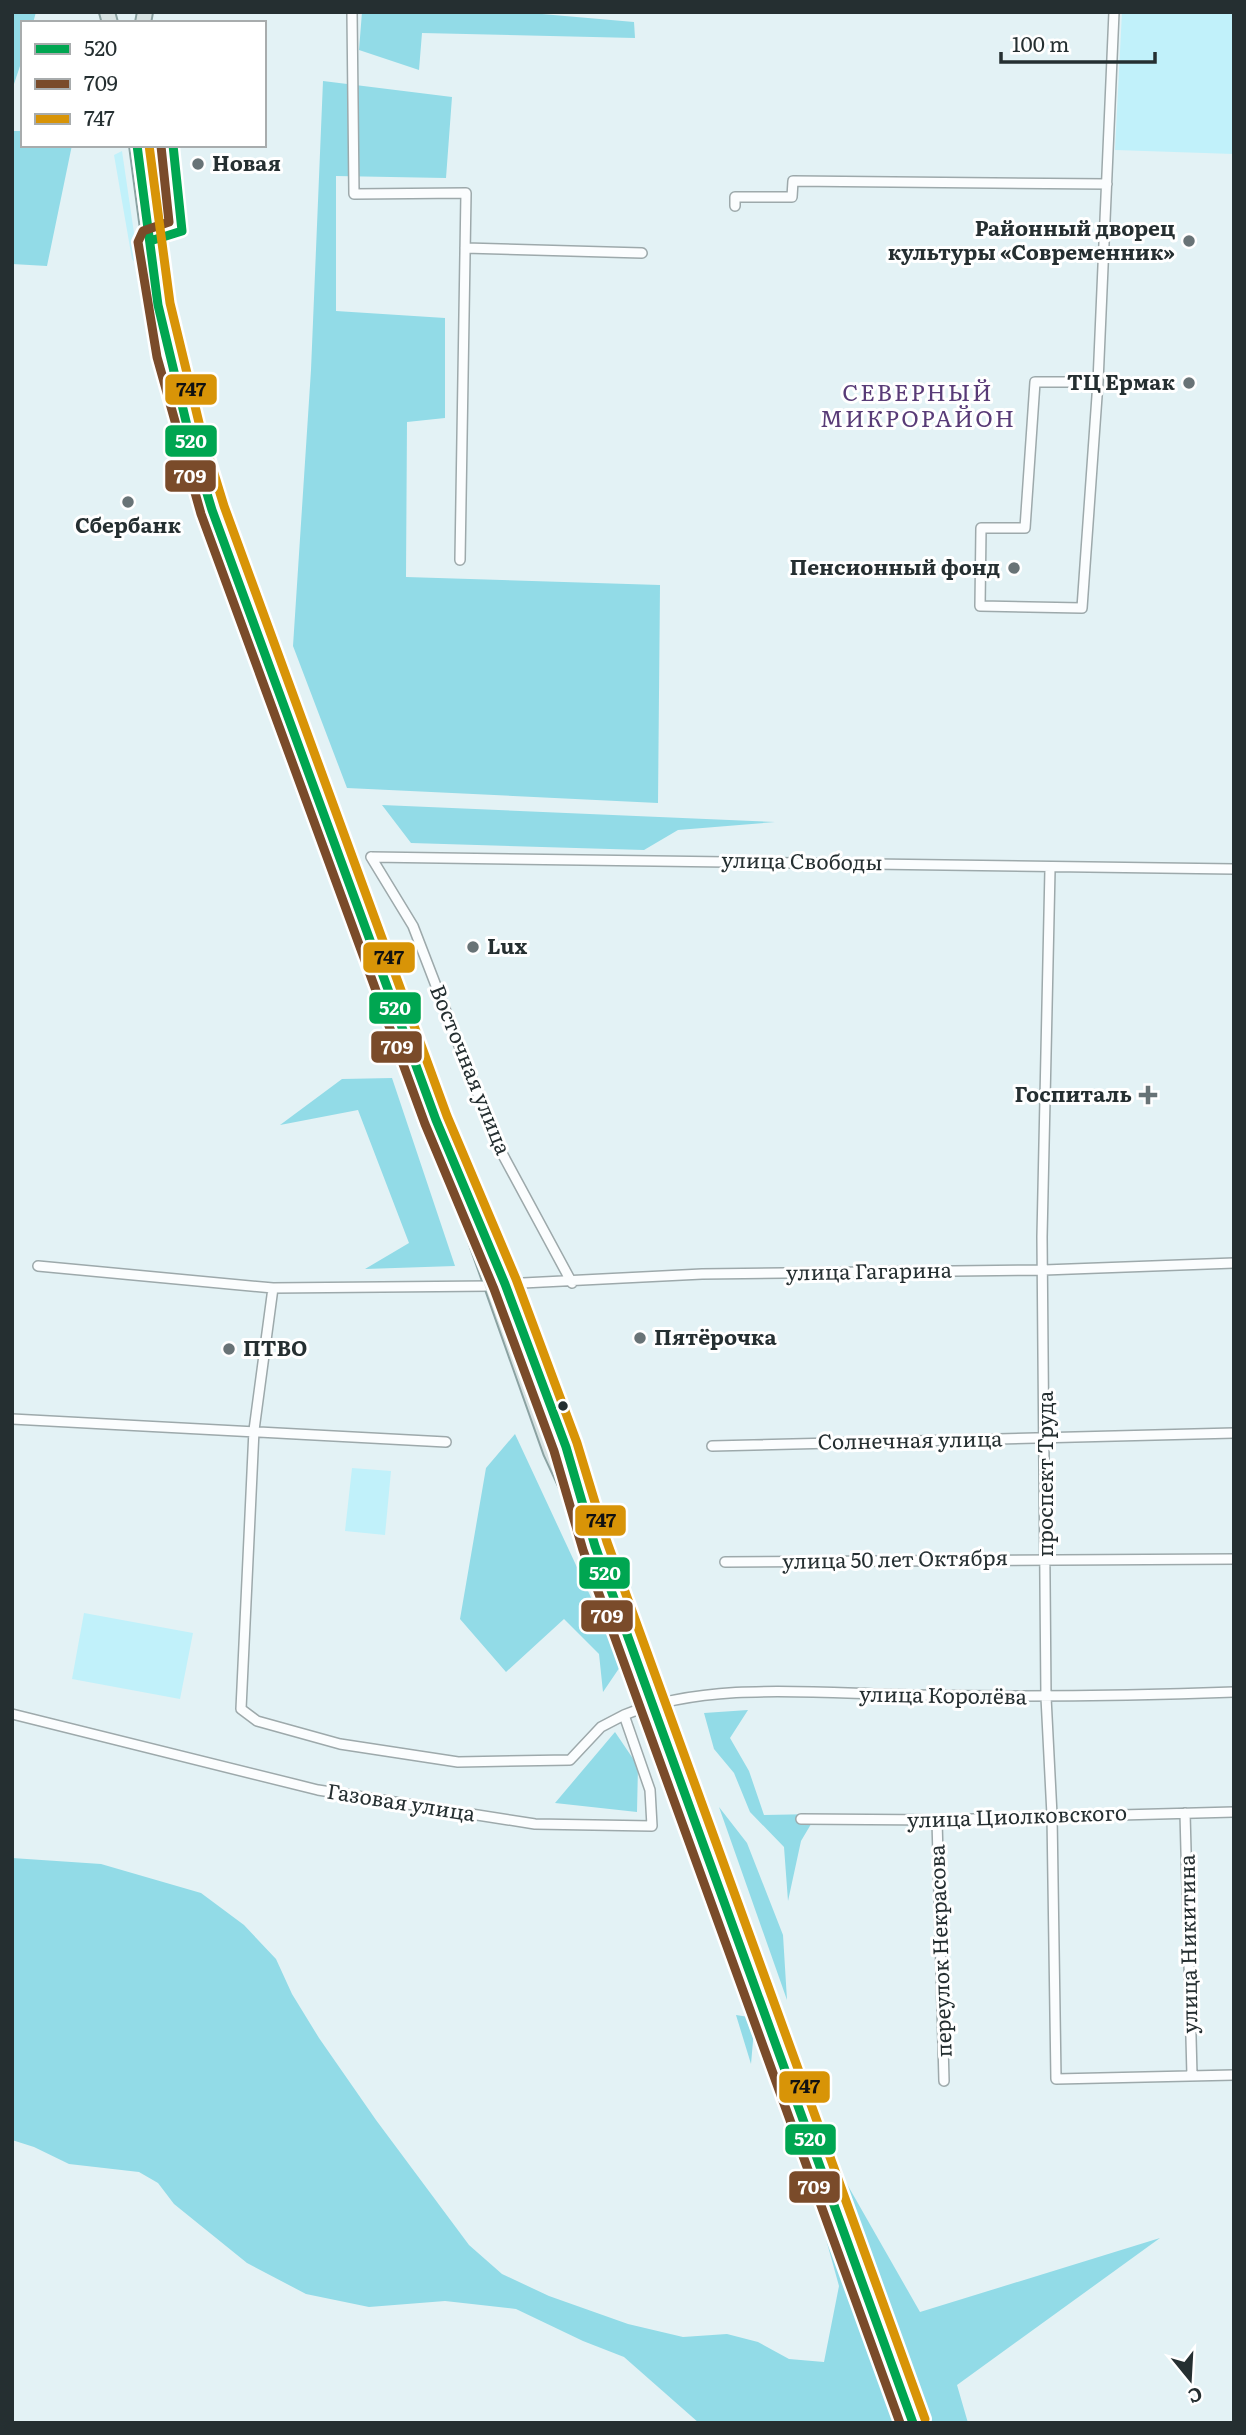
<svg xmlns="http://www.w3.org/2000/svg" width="1246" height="2435" viewBox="0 0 1246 2435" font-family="Literata,serif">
<rect width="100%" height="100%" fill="#e3f2f5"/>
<path fill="#c1f1fa" d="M1122 12H1234V154L1115 150Z
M122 151 139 267 132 259 114 155Z
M352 1468 391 1471 385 1535 345 1531Z
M84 1613 193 1633 180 1699 72 1679Z"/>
<path fill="#92dbe7" d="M12 12H36L33 23H23V57L12 90Z
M362 12H519L634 22 635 38 422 33 419 70 359 50Z
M323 81 452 97 446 178 336 176V311L445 318V418L407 422 406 577 660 585 658 803 347 788 293 646 311 370Z
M12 131H23V145H72L47 266 12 264Z
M382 805 775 822 678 830 644 850 411 843Z
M392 1078 455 1266 365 1269 409 1243 358 1110 280 1125 342 1079Z
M515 1434 622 1664 603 1692 599 1654 564 1619 506 1672 460 1619 486 1468Z
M748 1710 730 1738 749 1771 764 1815 817 1814 801 1841 788 1901 784 1847 750 1812 734 1773 714 1749 704 1713Z
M615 1732 638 1766 637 1812 555 1803Z
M719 1807 747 1843 783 1935 787 2000Z
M12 1858 101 1864 201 1893 244 1925 276 1959 292 1994 319 2038 376 2120 469 2245 502 2274 549 2296 628 2324 683 2337 727 2334 758 2342 789 2359 824 2362 839 2286 814 2196 896 2423H699L624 2357 583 2341 516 2309 445 2301 369 2307 306 2294 247 2263 174 2204 158 2183 139 2172 69 2164 34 2147 12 2140Z
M736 2015 755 2018 751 2064Z
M827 2149 920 2312 1160 2238 957 2385 968 2423H929Z"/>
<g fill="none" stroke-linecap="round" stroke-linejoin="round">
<g stroke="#9da9ab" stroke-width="12">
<path id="minor" d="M352 12 354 194 466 193 460 560
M735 206V197H792L793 181 1107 184
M465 248 642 253
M1098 382H1035L1025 528H981L980 606 1082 608 1098 382 1114 12
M371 857 1234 869
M371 857 413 926 497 1144 572 1283
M1050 869 1042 1237 1046 1697 1052 1815 1056 2079 1234 2075
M38 1266 273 1288 491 1286
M505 1284 702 1274 1044 1270 1234 1263
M273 1288 254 1430 241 1709 257 1721 340 1744 458 1762 570 1760 601 1727 624 1715
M12 1419 446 1442
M712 1446 1234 1433
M725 1562 1234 1559
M12 1714 318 1790 535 1824 652 1826 650 1790 624 1715C710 1680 821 1694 914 1695 1021 1697 1127 1696 1234 1692
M1185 1813 1192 2075
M801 1819 937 1820 1234 1812
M937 1820 944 2081"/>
</g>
<g stroke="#8ba2a2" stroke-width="18">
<path id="primary" d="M107 12 110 23
M143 23 145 12
M137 145 158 305 189 434 212 510 436 1120 505 1284 566 1447 595 1546 913 2423
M467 1215 551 1452 575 1504"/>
</g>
<use href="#minor" stroke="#fbfdfe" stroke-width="9"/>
<use href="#primary" stroke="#d7e2e2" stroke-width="14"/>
<g stroke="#fff" stroke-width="14">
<path id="bus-1" d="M137 145 158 305 189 434 212 510 436 1120 505 1284 566 1447 595 1546 913 2423
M150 241 182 231 173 145"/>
</g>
<g stroke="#fff" stroke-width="14">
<path id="bus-2" d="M161 146 169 222 143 231 138 242 157 357 201 514 425 1124 494 1289 554 1451 583 1550 900 2423"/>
</g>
<g stroke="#fff" stroke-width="14">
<path id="bus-3" d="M149 145 170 303 201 431 224 506 447 1116 516 1279 577 1443 607 1542 925 2419"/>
</g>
<use href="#bus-1" stroke="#00a651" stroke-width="9"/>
<use href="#bus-2" stroke="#7a4b2a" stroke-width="9"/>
<use href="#bus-3" stroke="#d89407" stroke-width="9"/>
</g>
<g fill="#687376" stroke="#fff" stroke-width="2.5">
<circle cx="198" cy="164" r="7"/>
<circle cx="1189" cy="241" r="7"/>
<circle cx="1189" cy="383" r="7"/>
<circle cx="128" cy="502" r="7"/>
<circle cx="1014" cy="568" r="7"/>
<circle cx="473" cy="947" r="7"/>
<path d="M1144.5 1084.5h7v7h7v7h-7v7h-7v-7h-7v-7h7z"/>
<circle cx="640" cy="1338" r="7"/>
<circle cx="229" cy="1349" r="7"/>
</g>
<circle fill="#252f31" stroke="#fff" stroke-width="2.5" cx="563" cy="1406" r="6"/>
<g text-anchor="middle" stroke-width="6" stroke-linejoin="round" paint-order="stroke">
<g font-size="21" font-weight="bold" fill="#252f31" stroke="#fff" text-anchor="start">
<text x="212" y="171">Новая</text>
<text x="1175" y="236" text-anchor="end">Районный дворец<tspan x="1175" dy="24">культуры «Современник»</tspan></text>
<text x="1175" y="390" text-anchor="end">ТЦ Ермак</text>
<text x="128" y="533" text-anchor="middle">Сбербанк</text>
<text x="1000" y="575" text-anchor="end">Пенсионный фонд</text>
<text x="487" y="954">Lux</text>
<text x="1132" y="1102" text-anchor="end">Госпиталь</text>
<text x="654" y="1345">Пятёрочка</text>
<text x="243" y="1356">ПТВО</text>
</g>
<g font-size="21" fill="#252f31" stroke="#fff">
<text transform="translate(802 862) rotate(1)" y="7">улица Свободы</text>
<text transform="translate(470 1070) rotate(68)" y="7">Восточная улица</text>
<text transform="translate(869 1272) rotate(-1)" y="7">улица Гагарина</text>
<text transform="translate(910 1441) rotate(-1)" y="7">Солнечная улица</text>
<text transform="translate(1046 1474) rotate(-90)" y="7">проспект Труда</text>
<text transform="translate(895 1560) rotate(-1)" y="7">улица 50 лет Октября</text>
<text transform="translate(943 1696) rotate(1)" y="7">улица Королёва</text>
<text transform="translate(401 1803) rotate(9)" y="7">Газовая улица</text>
<text transform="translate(1017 1817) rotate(-2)" y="7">улица Циолковского</text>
<text transform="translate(1189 1944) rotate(-91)" y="7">улица Никитина</text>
<text transform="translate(941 1951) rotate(-92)" y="7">переулок Некрасова</text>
</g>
<g font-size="23" letter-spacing="2" fill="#583b77" stroke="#fff">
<text x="918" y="401">СЕВЕРНЫЙ<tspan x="918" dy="26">МИКРОРАЙОН</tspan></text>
</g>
</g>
<g stroke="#fff" stroke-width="2.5">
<rect x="164" y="373" width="54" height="33" rx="7" fill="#d89407"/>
<rect x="164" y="424" width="54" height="34" rx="7" fill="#00a651"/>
<rect x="164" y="459" width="53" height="34" rx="7" fill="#7a4b2a"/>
<rect x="362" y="941" width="54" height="33" rx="7" fill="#d89407"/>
<rect x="368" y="991" width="54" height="34" rx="7" fill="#00a651"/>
<rect x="370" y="1030" width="53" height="34" rx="7" fill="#7a4b2a"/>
<rect x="574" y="1504" width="53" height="33" rx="7" fill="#d89407"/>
<rect x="578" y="1556" width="53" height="34" rx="7" fill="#00a651"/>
<rect x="580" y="1599" width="54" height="34" rx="7" fill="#7a4b2a"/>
<rect x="778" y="2070" width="53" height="34" rx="7" fill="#d89407"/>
<rect x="784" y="2123" width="53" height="33" rx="7" fill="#00a651"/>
<rect x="788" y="2170" width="53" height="34" rx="7" fill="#7a4b2a"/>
</g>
<g font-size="19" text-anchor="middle" font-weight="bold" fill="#fff">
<text x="191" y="448">520</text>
<text x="190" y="483">709</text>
<text x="395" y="1015">520</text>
<text x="397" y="1054">709</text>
<text x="605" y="1580">520</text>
<text x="607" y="1623">709</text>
<text x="810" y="2146">520</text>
<text x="814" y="2194">709</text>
</g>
<g font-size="19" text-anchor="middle" font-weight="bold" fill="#111">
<text x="191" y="396">747</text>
<text x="389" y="964">747</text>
<text x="601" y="1527">747</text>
<text x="805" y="2093">747</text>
</g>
<rect width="1246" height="2435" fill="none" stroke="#252f31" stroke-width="28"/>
<rect x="21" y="21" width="245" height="126" fill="#ffffff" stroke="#a8acad" stroke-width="2"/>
<rect x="35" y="44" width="35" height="10" fill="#00a651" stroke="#a8acad" stroke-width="2"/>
<text x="84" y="56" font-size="21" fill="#252f31">520</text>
<rect x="35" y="79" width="35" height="10" fill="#7a4b2a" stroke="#a8acad" stroke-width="2"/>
<text x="84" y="91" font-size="21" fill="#252f31">709</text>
<rect x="35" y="114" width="35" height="10" fill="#d89407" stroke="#a8acad" stroke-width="2"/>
<text x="84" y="126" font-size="21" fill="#252f31">747</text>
<g transform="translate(1190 2379) rotate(162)" stroke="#ffffff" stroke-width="5" paint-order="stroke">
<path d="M0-5L12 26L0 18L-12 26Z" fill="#252f31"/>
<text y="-10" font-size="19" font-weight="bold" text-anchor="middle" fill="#252f31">С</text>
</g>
<path d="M1001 52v10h154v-10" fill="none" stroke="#252f31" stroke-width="3.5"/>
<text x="1012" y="52" font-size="21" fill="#252f31" stroke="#ffffff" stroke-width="5" paint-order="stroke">100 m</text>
</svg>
